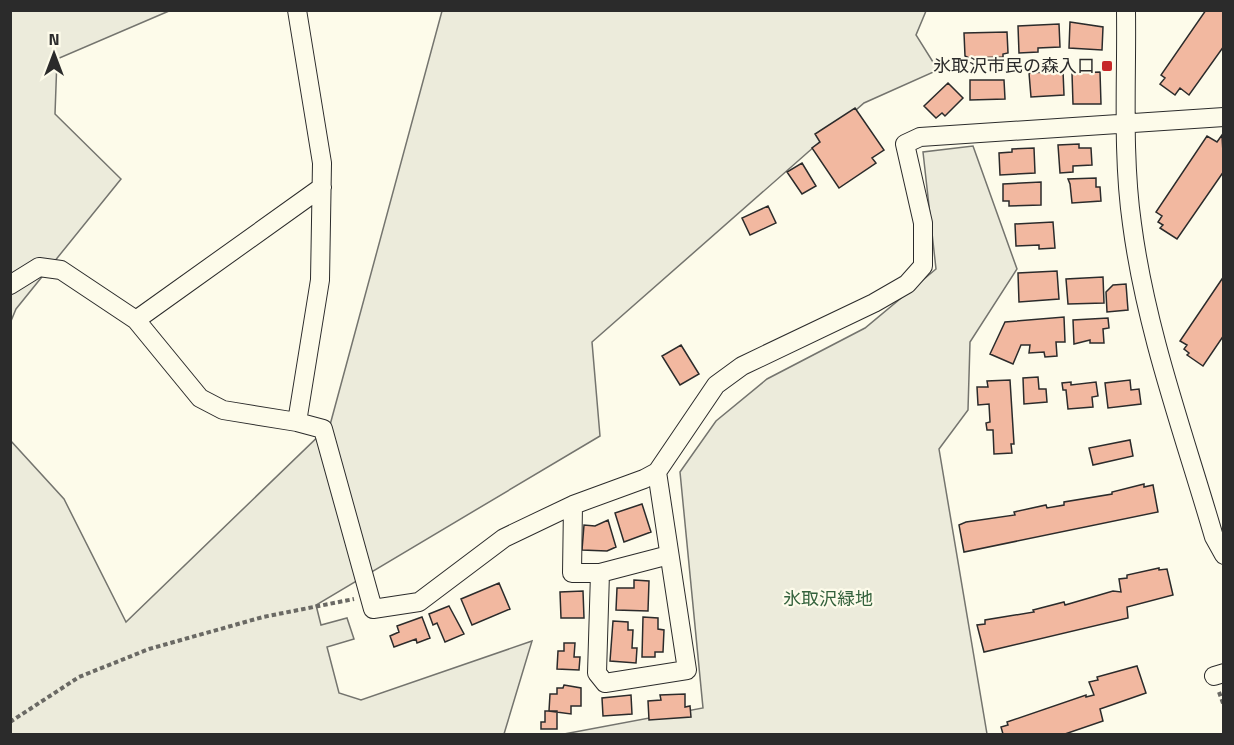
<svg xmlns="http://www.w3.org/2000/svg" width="1234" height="745" viewBox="0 0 1234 745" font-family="'Titillium Web','Noto Sans JP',sans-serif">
<rect width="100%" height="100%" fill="#fdfbea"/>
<path fill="#ecebdb" stroke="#74746e" stroke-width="1.5" d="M11 11H169L57 59 55 114 121 179 16 309 11 321Z
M442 11H926L916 35 938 70 864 103 592 342 600 436 316 605 321 625 347 618 354 639 327 647 339 693 361 700 532 641 504 734H11L10 440 64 499 126 622 330 425Z
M973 146 1017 269 970 342 968 410 939 449 987 734H564L703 708 680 472 716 421 767 379 865 328 936 269 923 152Z"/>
<path fill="#f2b8a0" stroke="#2b2b2b" stroke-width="1.5" d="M1206 10H1224V46L1189 95 1180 88 1175 95 1160 84 1165 78 1161 75Z
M1070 22 1103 27 1102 50 1069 48Z
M1059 24 1060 47 1038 48V52L1019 53 1018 26Z
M1007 32 1008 53 1003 54V57L969 58 965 56 964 33Z
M1063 71 1064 95 1031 97 1029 73Z
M1100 72 1101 104H1073L1072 73Z
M970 80H1004L1005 99 970 100Z
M948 83 963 98 945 116 942 113 936 118 924 106Z
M855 108 884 150 872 158 876 163 839 188 812 148 820 142 815 134Z
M1222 135 1224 171 1177 239 1160 228 1163 225 1158 222 1162 216 1156 212 1207 136 1217 142Z
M1079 144V148H1091L1092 165 1073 166V172L1060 173 1058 145Z
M1034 148 1035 173 1000 175 999 153 1012 152V149Z
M802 163 816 186 802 194 787 172Z
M1096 178V187H1100L1101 201 1072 203 1070 184 1068 179Z
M1041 182V205L1009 206V201H1003V184Z
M768 206 776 223 750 235 742 218Z
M1053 222 1055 248 1039 249V245L1016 246 1015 224Z
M1057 271 1059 299 1019 302 1018 273Z
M1224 276V335L1203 366 1187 355 1189 353 1184 349 1187 345 1180 341Z
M1103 277 1104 303 1068 304 1066 279Z
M1126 284 1128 310 1107 312 1106 292 1113 285Z
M1064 317 1065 342H1056L1057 356 1045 357 1044 352 1029 353 1030 345H1021L1013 364 990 354 1005 322Z
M1108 318 1109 328 1103 329 1104 343H1090V340L1074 344 1073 320Z
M681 345 699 374 680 385 662 356Z
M1038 377 1039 389H1046L1047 402 1024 404 1023 378Z
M1010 380 1014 444H1011L1012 453 994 454 993 430H987L986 423 990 422 989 404 978 405 977 387H988L987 381Z
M1130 380 1131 390 1139 389 1141 404 1108 408 1105 383Z
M1071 382V385L1096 382 1098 396 1092 397 1093 407 1068 409 1066 390H1063L1062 383Z
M1130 440 1133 456 1093 465 1089 448Z
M1144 484V487L1153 485 1158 512 964 552 959 525 966 522 1015 515 1014 512 1046 505 1047 508 1064 505V502L1112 494V492Z
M642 504 651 532 624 542 615 513Z
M608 520 616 547 607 551 582 550 584 525 595 526Z
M1159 568V570L1167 569 1173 595 1127 607 1128 618 984 652 977 625 985 624V620L1034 612 1033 610 1064 602 1065 605 1113 591 1121 592 1119 579 1127 578V575Z
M634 580 649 581 648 611 616 610 617 588H634Z
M499 583 510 609 472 625 461 599Z
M583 591 584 618H561L560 592Z
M449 606 464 634 445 642 437 623 433 625 429 614Z
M422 617 430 638 417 643 416 639 394 647 390 636 399 632 397 626Z
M643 617 658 618V629L664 630 663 652H655V657H642Z
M613 621 628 622V630H633L632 648H637L636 663 610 661Z
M564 643H575L574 657H580L579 670 557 669 558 651H564Z
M1137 666 1146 693 1100 709 1103 721 1065 734H1003L1001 727 1008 725 1007 722 1086 695V697L1094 695 1089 682 1098 680 1097 677Z
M564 685 581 688V706H571V714L549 711 550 694H557V688H563Z
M685 694V707L690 706 691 717 649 720 648 701 661 700 660 695Z
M631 695 632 714 603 716 602 698Z
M545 711H557V729H541V722H545Z"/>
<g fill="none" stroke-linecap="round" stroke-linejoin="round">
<g stroke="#2b2b2b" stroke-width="20">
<path id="street" d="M1126 10C1127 81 1122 154 1132 224 1146 331 1184 434 1214 537L1224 555
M10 285 39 267 61 270 136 320 200 398 223 410 297 422 323 429 373 609 419 602 504 538 573 505 644 479 657 472 716 385 742 366 874 303 907 284 923 266V223L905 144 920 137 1224 117
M136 320 322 187
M297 422 320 280 322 163 297 10
M573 505 572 573H600L669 555
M600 573 597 673 605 683 687 670 657 472
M1214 676 1224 673"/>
</g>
<path stroke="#6a6964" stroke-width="4" stroke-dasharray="4.5 3" stroke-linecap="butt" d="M1219 692 1224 706
M10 722 79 677 149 649 263 617 354 599"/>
<use href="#street" stroke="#fdfbea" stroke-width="18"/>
</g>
<rect fill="#c62828" stroke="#fdfbea" stroke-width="2" x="1101" y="60" width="12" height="12" rx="3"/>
<g text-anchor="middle" stroke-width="4.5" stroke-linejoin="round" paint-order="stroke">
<g font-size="18" fill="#2b2b2b" stroke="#fdfbea" text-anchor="end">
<text x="1095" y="72">氷取沢市民の森入口</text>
</g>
<g font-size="18" fill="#34623c" stroke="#fdfbea">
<text x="828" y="605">氷取沢緑地</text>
</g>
</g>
<rect width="1234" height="745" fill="none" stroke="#2b2b2b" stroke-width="24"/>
<g transform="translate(54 54)" stroke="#fdfbea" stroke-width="4.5" paint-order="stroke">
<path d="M0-4.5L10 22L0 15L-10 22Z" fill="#2b2b2b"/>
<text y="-9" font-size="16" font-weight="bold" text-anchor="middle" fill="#2b2b2b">N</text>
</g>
</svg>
